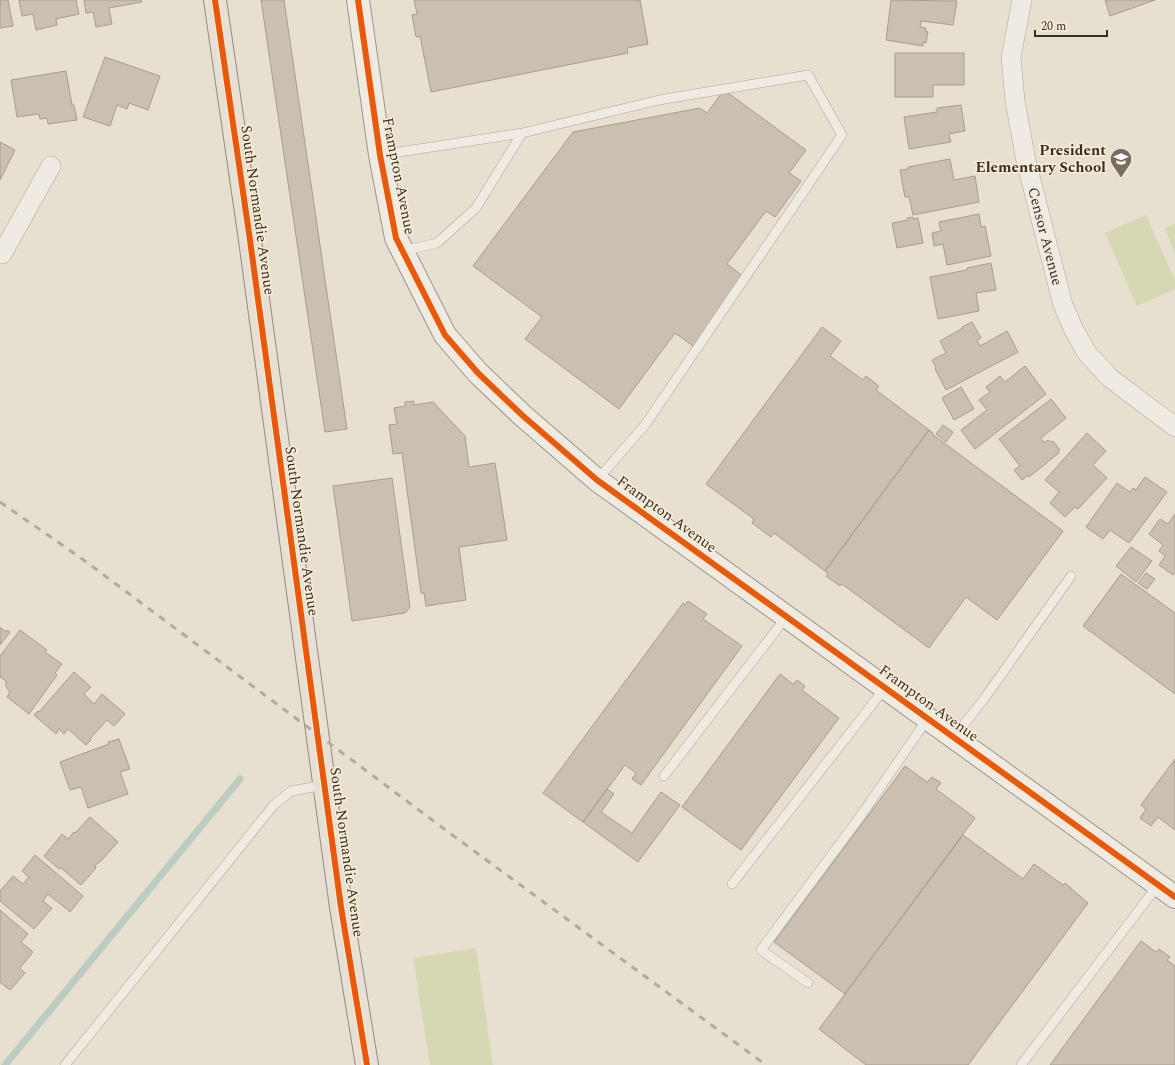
<svg xmlns="http://www.w3.org/2000/svg" width="1175" height="1065" viewBox="0 0 1175 1065" font-family="Spectral,serif">
<rect width="100%" height="100%" fill="#e7e0d1"/>
<path fill="#d6d7b3" d="M1146 215 1175 280V289L1137 306 1105 233Z
M1175 224V254L1165 228Z
M476 948 493 1065H430L413 958Z"/>
<g fill="none" stroke-linecap="round" stroke-linejoin="round">
<path stroke="#bcccc2" stroke-width="7" d="M5 1065 240 779"/>
</g>
<path fill="#cbbfb2" stroke="#a89c90" d="M0 0H8L13 26 0 28Z
M19 0H76L79 14 56 19 57 25 36 30 33 14 22 16Z
M84 0H141L142 2 109 8 112 24 96 27 93 12 86 13Z
M261 0H284L347 429 325 432Z
M414 0H640L648 44 627 48 628 53 431 92 420 36 416 37 412 15 417 14Z
M891 0 957 1 953 25 921 21 920 27 926 28 925 31 928 32 926 43 923 42V46L886 40Z
M1105 0H1155L1110 16Z
M895 53H964V85H933V97H895Z
M105 57 160 76 148 110 129 103 127 109 117 105 110 126 83 117Z
M66 71 72 105H74L77 120 48 124 47 118 40 119 39 114 17 117 11 80Z
M724 90 806 150 789 173 801 181 775 217 766 211 727 264 744 277 693 346 675 333 619 409 525 339 542 317 473 266 573 132 700 108 707 113Z
M961 105 965 131 949 134 951 142 909 149 904 117 937 112V108Z
M0 142 15 150 0 180Z
M950 159 954 180 975 176 979 202 913 215 909 197H905L900 170 908 169V167Z
M979 214 981 227 985 226 991 256 947 265 943 244 934 246 932 233 941 231 939 222Z
M913 217V219L918 218 923 243 897 248 892 223 908 220 907 218Z
M991 263 996 290 976 293 979 311 938 319 930 277 967 270V268Z
M972 322 981 338 977 340 980 346 1007 331 1018 352 946 390 935 369 936 368 932 360 946 353 940 341 963 328 962 327Z
M822 327 841 341 830 356 863 380 866 376 879 386 876 390 929 430 825 571 774 533 771 537 752 523 754 519 706 484Z
M1025 366 1046 394 975 449 961 430 987 410 979 400 990 392 986 387 1000 376 1005 382Z
M961 387 974 409 954 420 942 398Z
M1051 399 1066 418 1041 438 1044 443 1048 440 1051 442 1053 441 1060 450 1058 451 1059 453 1029 477 1028 475 1022 480 1014 470 1020 466 999 439Z
M414 401V405L433 402 465 436 469 467 495 463 507 540 459 547 466 600 426 606 424 593H421L402 453 393 454 389 425 397 424 394 408 405 406V402Z
M943 425 953 432 946 442 936 434Z
M929 430 933 433 932 434 1063 531 997 620 966 597 929 648 842 584 840 586 826 576 828 574 825 571Z
M1087 433 1106 451 1093 465 1107 478 1078 509 1075 507 1065 517 1050 503 1059 492 1045 480Z
M1145 477 1167 492 1129 543 1110 530 1103 539 1086 527 1117 483 1130 492 1133 488 1136 490Z
M392 478 410 607 405 613 352 621 333 486Z
M1175 514V571L1173 575 1159 565 1165 556 1159 551 1163 545 1149 534 1160 519 1168 524Z
M1131 547 1152 561 1136 582 1116 566Z
M1146 573 1155 579 1147 589 1138 583Z
M1121 574 1175 613V694L1083 626Z
M688 601 707 614 703 619 742 646 641 785 632 779 636 773 625 765 583 822 543 793 683 603 685 605Z
M0 627 6 632 7 630 10 632 0 645Z
M20 630 47 650 45 652 62 664 55 673 57 675 29 714 7 697 10 692 6 687V681L0 677V656Z
M74 672 91 687 84 694 94 704 102 694 125 714 114 726 107 720 90 739 91 740 86 745 68 729 64 734 59 729 56 734 34 715 38 711 39 712Z
M780 674 793 684 797 680 805 686 802 690 839 718 741 850 682 807Z
M119 739 130 769 120 772 128 794 88 808 81 787 70 790 60 762 109 744 108 742Z
M1175 759V830L1158 817 1151 826 1140 818 1146 809 1141 805Z
M905 766 927 782 932 777 941 783 936 789 975 818 845 994 774 942Z
M607 789 614 794 601 812 632 833 661 792 680 805 638 862 583 822Z
M90 817 118 842 100 862H99L95 866 96 868 81 885 61 868 59 869 44 856 62 834 68 839 74 832 75 833Z
M963 835 1023 879 1034 864 1063 885 1065 883 1088 903 968 1065H866L819 1029Z
M35 855 83 896 70 912 48 894 43 901 52 908 34 929 0 901V891L13 876 23 884 29 877 22 871Z
M0 910 28 934 21 942 33 952 20 968 25 973 10 990 0 982Z
M1141 941 1156 952 1159 949 1170 957 1167 960 1175 966V1065H1050Z"/>
<g fill="none" stroke-linecap="round" stroke-linejoin="round">
<g stroke="#ada599" stroke-width="10">
<path id="lane" d="M380 155 522 133 659 100 808 75 842 135 645 425 597 480
M402 251 437 243 476 208 522 133
M954 737 984 699 1071 576
M664 776 787 616
M732 884 885 688
M808 983 761 950 862 814 928 718
M65 1065 273 806 291 791 324 785
M1021 1065 1158 885"/>
</g>
<g stroke="#ada599" stroke-width="20">
<g id="street">
<path id="s1" d="M1022 0 1011 57 1015 101 1026 161 1063 305 1074 330 1087 353 1110 378 1175 427"/>
<path d="M0 254H2L51 166"/>
</g>
</g>
<g stroke="#9c958a" stroke-width="24">
<path id="secondary" d="M358 0 380 155 396 238 445 335 478 373 522 415 597 480 1175 897"/>
</g>
<g stroke="#928b80" stroke-width="24">
<path id="primary" d="M215 0 249 233 341 907 367 1065"/>
</g>
<use href="#lane" stroke="#efebe3" stroke-width="9"/>
<use href="#street" stroke="#efebe3" stroke-width="19"/>
<use href="#secondary" stroke="#efebe3" stroke-width="22"/>
<use href="#primary" stroke="#e6e1d4" stroke-width="22"/>
<path stroke="#afaaa2" stroke-width="3" stroke-dasharray="7 7" stroke-linecap="butt" d="M0 502 81 558 455 837 766 1065"/>
<g stroke="#f7eed8" stroke-width="8">
<path id="cycleway" d="M215 0 249 233 341 907 367 1065
M358 0 380 155 396 238 445 335 478 373 522 415 597 480 1175 897"/>
</g>
<use href="#cycleway" stroke="#e8590c" stroke-width="6"/>
</g>
<defs>
<g id="school-pin" transform="scale(1.15)"><path d="M0 17L-7.5 6A9.5 9.5 0 1 1 7.5 6Z" fill="#786c5e" stroke="#f7eed8"/><path d="M0-5L7-2L0 1L-7-2ZM-4 1L0 2.5L4 1V4Q0 6-4 4Z" fill="#fff"/></g>
</defs>
<g fill-rule="evenodd">
<use href="#school-pin" x="1121" y="159"/>
</g>
<g text-anchor="middle" stroke-width="3" stroke-linejoin="round" paint-order="stroke">
<g font-size="15" font-weight="bold" fill="#3d2e20" stroke="#f7eed8" text-anchor="end">
<text x="1106" y="155">President<tspan x="1106" dy="17">Elementary School</tspan></text>
</g>
<g font-size="15" fill="#3d2e20" stroke="#f7eed8">
<text transform="translate(399 176) rotate(79)" y="5">Frampton Avenue</text>
<text transform="translate(258 210) rotate(82)" y="5">South Normandie Avenue</text>
<text dy="5" stroke="none"><textPath href="#s1" startOffset="241">Censor Avenue</textPath></text>
<text transform="translate(667 514) rotate(36)" y="5">Frampton Avenue</text>
<text transform="translate(302 531) rotate(82)" y="5">South Normandie Avenue</text>
<text transform="translate(929 703) rotate(36)" y="5">Frampton Avenue</text>
<text transform="translate(347 852) rotate(82)" y="5">South Normandie Avenue</text>
</g>
</g>
<path d="M1035 30v6h72v-6" fill="none" stroke="#3d2e20" stroke-width="2"/>
<text x="1041" y="30" font-size="12" fill="#3d2e20" stroke="#f7eed8" stroke-width="3" paint-order="stroke">20 m</text>
</svg>
